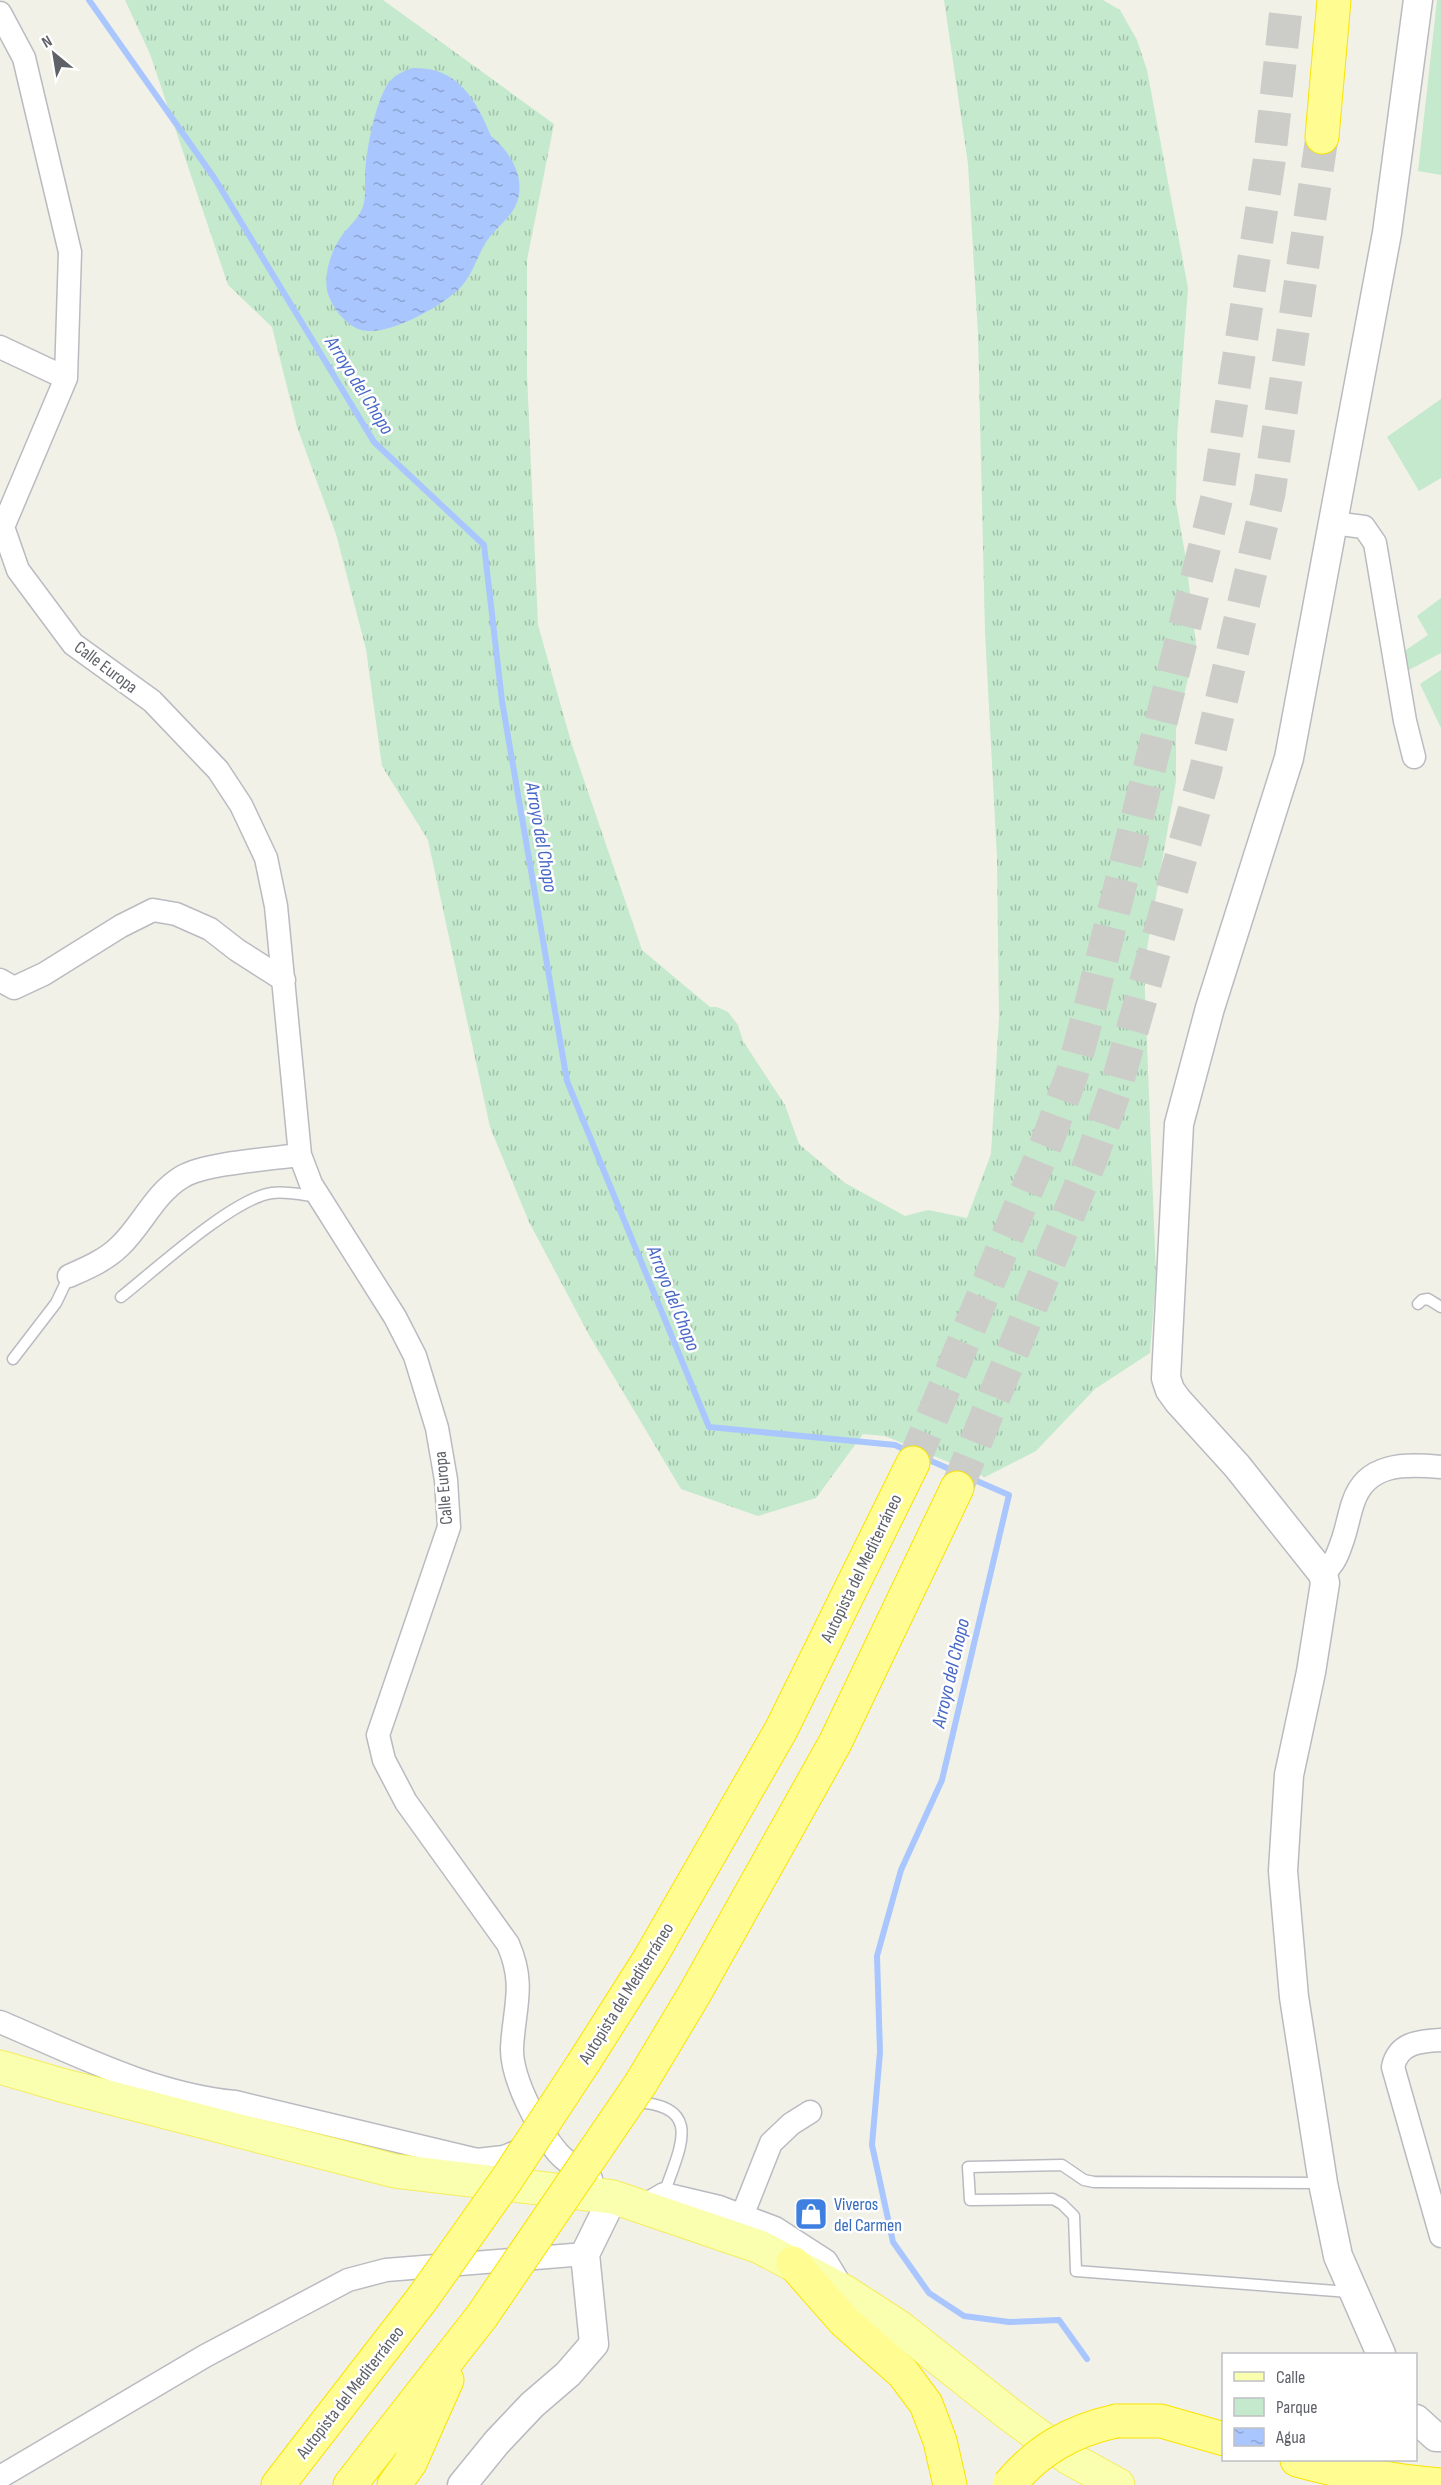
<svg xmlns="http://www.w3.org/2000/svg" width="1441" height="2485" viewBox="0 0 1441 2485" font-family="'Sofia Sans Condensed',sans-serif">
<defs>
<pattern id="grass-tufts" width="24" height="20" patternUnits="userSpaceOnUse" patternTransform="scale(1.5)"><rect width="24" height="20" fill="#c4e9cd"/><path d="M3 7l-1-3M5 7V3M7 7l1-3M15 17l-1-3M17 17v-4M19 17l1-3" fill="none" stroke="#a2c0aa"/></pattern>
<pattern id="water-ripples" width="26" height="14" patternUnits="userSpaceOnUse" patternTransform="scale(1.5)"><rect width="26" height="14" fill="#aac6ff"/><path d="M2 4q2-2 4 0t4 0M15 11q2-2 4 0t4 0" fill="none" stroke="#8ea4d2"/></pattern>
</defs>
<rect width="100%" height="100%" fill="#f1f1e8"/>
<path fill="url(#grass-tufts)" d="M125 0H383L554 124 527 260V375L538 625 572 745 642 950 710 1007H717L728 1012 738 1025 743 1041 785 1105 799 1144 845 1183 905 1216 928 1210 967 1218 991 1154 999 1017 997 858 985 632 978 334 968 164 944 0H1103L1120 10 1137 40 1147 70 1188 288 1177 438 1176 503 1186 559 1196 645 1176 729V781L1144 966 1156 1276 1150 1353 1095 1389 1036 1451 985 1477 885 1436 863 1434 816 1498 758 1516 681 1489 589 1335 529 1222 490 1127 428 840 382 766 366 649 336 534 297 427 272 327 228 285 150 54Z"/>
<path fill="#c4e9cd" d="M1437 0H1441V175L1418 171Z
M1441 399V478L1419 491 1387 437Z
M1441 598V653L1407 671 1403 652 1428 635 1417 616Z
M1441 670V728L1420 684Z"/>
<path fill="url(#water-ripples)" d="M412 68C458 66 476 100 491 136 511 152 528 181 515 207 508 220 495 229 486 242 477 257 472 276 459 289 440 307 388 337 361 330 352 327 345 321 339 314 334 307 329 299 327 290 324 271 332 249 343 234 349 226 358 219 362 209 366 200 365 188 365 178 365 155 376 94 392 79 398 73 405 71 412 68Z"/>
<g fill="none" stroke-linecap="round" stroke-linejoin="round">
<path stroke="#aac6ff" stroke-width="6" d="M89 0 215 179 374 442 484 545 502 701 567 1081 709 1427 895 1445 910 1452
M922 1457 1009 1495 942 1780 901 1870 877 1956 880 2052 872 2145 893 2242 929 2293 964 2316 1009 2322 1059 2320 1087 2359"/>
<path stroke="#cccdc8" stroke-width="33" stroke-dasharray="33 16" stroke-linecap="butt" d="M913 1463 1047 1142 1072 1074 1089 1011 1217 497 1269 162 1287 0
M957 1488 1090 1162 1115 1091 1205 772 1269 493 1322 137"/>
<g stroke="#babbc1" stroke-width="13">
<path id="service" d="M121 1297C154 1271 233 1198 272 1193 287 1191 303 1195 318 1197
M1418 1304 1422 1300 1428 1299 1441 1307
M13 1359 56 1303 69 1276
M634 2102C706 2105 679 2149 664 2194
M1321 2183 1094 2182 1084 2180 1062 2165 968 2167 970 2200 1053 2199 1062 2204 1074 2216 1076 2271 1349 2292"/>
</g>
<g stroke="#babbc1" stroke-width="25">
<path id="minor" d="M0 13 24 58 70 252 66 378
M0 347 66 378 3 527 18 570 73 644 152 701 218 770 241 805 266 858 276 906 300 1155 311 1184 395 1317 415 1356 437 1428 446 1480 449 1527 378 1735 384 1760 406 1802 508 1944C526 1985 514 2007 512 2048 511 2078 539 2131 558 2153 567 2163 580 2171 591 2179
M1333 523 1364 527 1375 543 1405 721 1414 757
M0 980 14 988 44 974 121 926 153 910 176 914 210 929 237 950 284 980
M69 1276C87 1268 106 1260 120 1246 142 1225 155 1193 182 1177 205 1163 271 1159 300 1155
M1323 1574C1335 1563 1338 1554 1343 1539 1347 1527 1349 1515 1353 1503 1366 1462 1406 1464 1441 1467
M0 2022C76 2054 152 2094 235 2102L477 2160 504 2157 531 2146
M1441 2040C1419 2041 1398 2043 1393 2067L1441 2236
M642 2207 664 2194 719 2207 775 2228 826 2261 844 2291
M742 2216 771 2143 791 2124 810 2112
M0 2477 205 2356 348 2280 386 2270 585 2254"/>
</g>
<g stroke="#babbc1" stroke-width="31">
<path id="tertiary" d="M1381 2354 1338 2256 1323 2183 1294 1997 1283 1871 1289 1775 1311 1672 1325 1583 1323 1574 1237 1466 1178 1401 1170 1390 1166 1378 1179 1124 1210 1008 1289 758 1387 233 1418 0
M1416 2419 1436 2437H1441
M462 2485 497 2442 532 2405 568 2374 594 2344 585 2254 613 2197"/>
</g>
<g stroke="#f5ed5d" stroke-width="35">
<path id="primary" d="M0 2067 61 2085 395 2171 613 2197 760 2247 845 2292 899 2327 1009 2414 1069 2458 1118 2485"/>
</g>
<g stroke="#f9e400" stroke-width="35">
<path id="motorway" d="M1322 137 1334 0
M584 2062 650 1958 781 1730 913 1463
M641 2083 695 1993 835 1743 957 1488
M793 2263 844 2321 903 2373 926 2404 940 2441 950 2485
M1116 2421H1161L1224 2439
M1297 2460C1345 2473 1391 2481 1441 2485
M278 2485 422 2299
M350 2485 482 2316
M394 2485 410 2463 447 2380"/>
</g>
<use href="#service" stroke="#fff" stroke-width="10"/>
<use href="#minor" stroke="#fff" stroke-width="22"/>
<use href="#tertiary" stroke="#fff" stroke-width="28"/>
<use href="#primary" stroke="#faffaf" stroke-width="33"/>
<use href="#motorway" stroke="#fffc91" stroke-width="33"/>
<g stroke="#f9e400" stroke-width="35" stroke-linecap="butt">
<path id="motorway-bridge" d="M422 2299 507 2179 584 2062
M482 2316 641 2083
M1009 2485C1038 2450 1071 2431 1116 2421"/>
</g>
<use href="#motorway-bridge" stroke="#fffc91" stroke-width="33"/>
</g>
<defs>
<g id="shop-square" transform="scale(1.725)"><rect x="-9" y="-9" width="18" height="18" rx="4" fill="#3f7fe0" stroke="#fff"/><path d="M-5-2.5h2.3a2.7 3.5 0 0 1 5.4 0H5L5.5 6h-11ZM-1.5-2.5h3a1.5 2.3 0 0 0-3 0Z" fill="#fff"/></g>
</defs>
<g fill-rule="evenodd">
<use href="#shop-square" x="811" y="2214"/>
</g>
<g text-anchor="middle" stroke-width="5" stroke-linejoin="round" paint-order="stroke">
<g font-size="18" fill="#5f6168" stroke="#fff">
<text transform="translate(106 667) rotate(37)" y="6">Calle Europa</text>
<text transform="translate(443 1488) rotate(-95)" y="6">Calle Europa</text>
<text transform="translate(861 1568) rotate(-64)" y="6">Autopista del Mediterráneo</text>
<text transform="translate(626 1993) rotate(-58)" y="6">Autopista del Mediterráneo</text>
<text transform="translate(350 2392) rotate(-52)" y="6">Autopista del Mediterráneo</text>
</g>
<g font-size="18" fill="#366cbe" stroke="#fff" text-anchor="start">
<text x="834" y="2210">Viveros<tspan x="834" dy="21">del Carmen</tspan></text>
</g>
<g font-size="20" font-style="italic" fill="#4868c7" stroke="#fff">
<text transform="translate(360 385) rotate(58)" y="7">Arroyo del Chopo</text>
<text transform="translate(542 837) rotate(80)" y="7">Arroyo del Chopo</text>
<text transform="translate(674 1298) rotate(68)" y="7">Arroyo del Chopo</text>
<text transform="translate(950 1673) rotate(-77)" y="7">Arroyo del Chopo</text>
</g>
</g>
<rect x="1222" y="2353" width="195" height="108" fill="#ffffff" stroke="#bfc0c3" stroke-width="1.5"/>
<rect x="1234" y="2372" width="30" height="9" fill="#faffaf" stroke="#bfc0c3" stroke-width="1.5"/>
<text x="1276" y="2383" font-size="18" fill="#5f6168">Calle</text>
<rect x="1234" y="2398" width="30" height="18" fill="#c4e9cd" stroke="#bfc0c3" stroke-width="1.5"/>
<text x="1276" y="2413" font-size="18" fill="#5f6168">Parque</text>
<rect x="1234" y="2428" width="30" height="18" fill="url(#water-ripples)" stroke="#bfc0c3" stroke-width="1.5"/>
<text x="1276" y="2443" font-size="18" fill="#5f6168">Agua</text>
<g transform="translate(54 54) rotate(330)" stroke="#ffffff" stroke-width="4.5" paint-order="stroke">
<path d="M0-4.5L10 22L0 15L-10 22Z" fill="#5f6168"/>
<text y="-9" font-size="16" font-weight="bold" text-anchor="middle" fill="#5f6168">N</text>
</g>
</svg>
